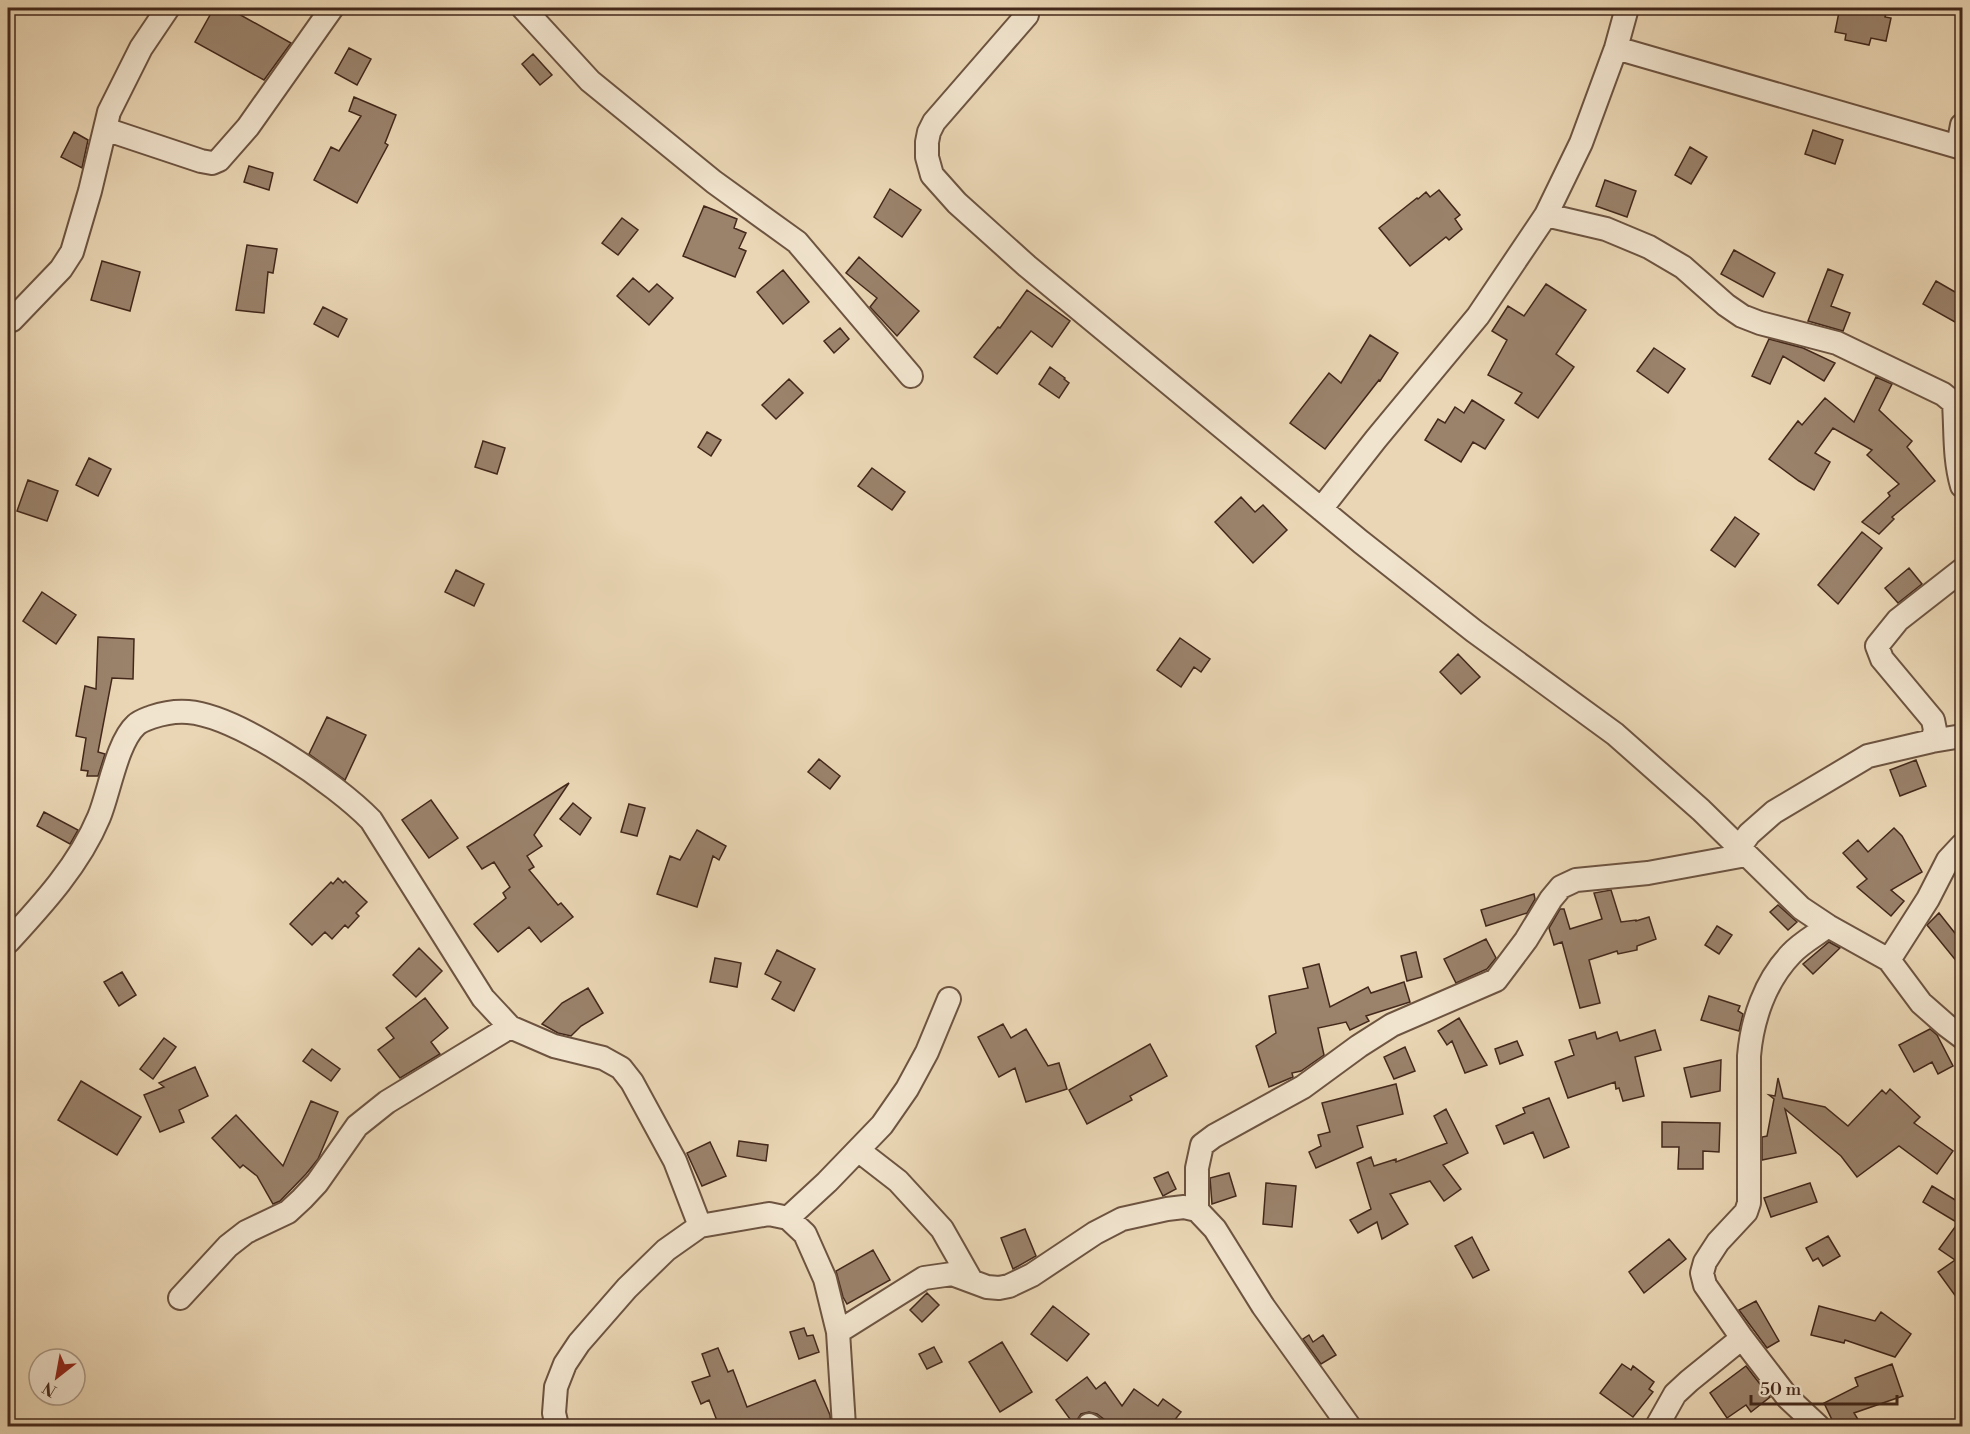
<svg xmlns="http://www.w3.org/2000/svg" width="1970" height="1434" viewBox="0 0 1970 1434" font-family="'Libre Bodoni',serif">
<rect width="100%" height="100%" fill="#ead6b4"/>
<filter id="stains"><feTurbulence type="fractalNoise" baseFrequency=".00333" numOctaves="4"/><feColorMatrix values="0 0 0 0 .2 0 0 0 0 .09 0 0 0 0 .02 0 0 0 .5 -.17"/></filter>
<radialGradient id="worn" r=".72"><stop offset=".6" stop-color="#630" stop-opacity="0"/><stop offset="1" stop-color="#630" stop-opacity=".3"/></radialGradient>
<path fill="#9a826b" stroke="#43281b" stroke-width="1.5" d="M214 8H228L291 43 264 80 195 42Z
M1852 8 1886 13 1885 17 1891 18 1886 41 1871 38 1869 45 1845 40 1846 34 1835 32 1839 12 1851 14Z
M349 48 371 59 357 85 335 73Z
M533 54 552 75 540 85 522 64Z
M354 97 396 115 385 143 388 145 357 203 314 180 331 147 339 151 361 116 349 111Z
M1813 130 1843 140 1835 164 1805 154Z
M74 132 88 140 82 168 61 157Z
M1690 147 1707 157 1691 184 1675 175Z
M249 166 273 173 269 190 244 182Z
M1605 180 1636 191 1627 217 1596 206Z
M890 189 921 210 902 237 874 217Z
M1439 190 1460 215 1455 219 1462 229 1449 240 1446 237 1410 266 1379 228 1417 198 1418 199 1426 192 1430 197Z
M704 206 737 219 734 228 746 233 739 248 746 251 735 277 683 256Z
M622 218 638 230 618 255 602 243Z
M247 245 277 249 273 273 268 272 264 313 236 310Z
M1734 250 1775 273 1763 297 1721 274Z
M859 257 919 311 897 336 870 307 877 298 846 273Z
M102 261 140 272 130 311 91 300Z
M1828 269 1843 275 1831 306 1850 313 1843 331 1808 321Z
M783 270 809 302 783 324 757 292Z
M633 278 649 292 657 284 673 298 649 325 617 296Z
M1936 281 1962 296V326L1923 304Z
M1546 284 1586 310 1556 354 1574 367 1538 418 1515 403 1522 393 1488 375 1507 340 1492 331 1508 306 1524 316Z
M1027 290 1070 321 1052 347 1031 331 997 374 974 357 998 327 1000 328Z
M323 307 347 319 338 337 314 324Z
M840 328 849 339 834 353 824 341Z
M1370 335 1398 353 1380 381 1379 380 1325 449 1290 423 1329 373 1341 383Z
M1769 339 1803 348 1835 363 1824 381 1783 356 1770 384 1752 376Z
M1654 348 1685 369 1668 393 1637 371Z
M1050 367 1065 378 1064 379 1069 383 1059 398 1039 384Z
M1876 377 1892 384 1879 410 1912 441 1907 447 1935 481 1892 517 1894 519 1879 534 1862 522 1890 496 1888 493 1899 484 1867 455 1872 450 1833 428 1815 453 1830 462 1814 490 1799 481 1769 459 1798 421 1802 425 1825 398 1854 422Z
M789 379 803 393 776 419 762 405Z
M1472 400 1504 420 1485 449 1473 442 1461 462 1425 440 1438 419 1445 423 1455 407 1464 413Z
M707 432 721 440 711 456 698 447Z
M483 441 505 448 497 474 475 467Z
M89 458 111 469 98 496 76 485Z
M872 468 905 492 892 510 858 486Z
M28 480 58 491 47 521 17 511Z
M1241 497 1255 512 1263 505 1287 530 1253 563 1215 522Z
M1735 517 1759 534 1735 567 1711 550Z
M1862 532 1882 548 1838 604 1818 585Z
M1909 568 1922 584 1898 603 1885 588Z
M456 570 484 584 474 606 445 592Z
M42 592 76 615 56 644 23 621Z
M98 637 134 639 133 679 112 678 98 752 105 754 98 776H87L88 771 81 770 86 738 76 736 85 686 96 689Z
M1180 638 1210 659 1201 672 1194 667 1181 687 1157 670Z
M1458 654 1480 677 1461 694 1440 672Z
M327 717 366 735 345 780 309 754Z
M819 759 840 776 830 789 808 772Z
M1916 760 1926 786 1900 796 1890 770Z
M569 783 534 835 542 846 527 856 534 867 529 870 558 905 561 903 573 917 541 942 529 927 498 952 474 924 506 898 503 893 510 887 494 862 482 869 467 847Z
M431 800 458 838 429 858 402 820Z
M573 803 591 818 580 835 560 819Z
M629 804 645 808 637 836 621 832Z
M44 812 78 830 70 844 37 826Z
M1894 828 1902 836 1922 872 1891 890 1904 901 1891 916 1857 887 1867 879 1843 853 1858 840 1868 852Z
M697 830 726 846 719 860 713 856 697 907 657 894 670 856 680 860Z
M338 878 343 883 345 881 367 902 356 913 359 916 348 928 345 925 332 939 325 932 312 945 290 924 331 882 333 884Z
M1611 890 1621 922 1636 920V921L1649 917 1656 939 1637 946V950L1618 954 1617 951 1589 960 1600 1003 1580 1008 1562 942 1554 945 1549 928 1560 909H1564L1570 929 1602 919 1594 893Z
M1534 894 1535 899 1527 913 1486 926 1481 910Z
M1778 905 1797 922 1788 930 1770 912Z
M1939 913 1962 942V968L1927 925Z
M1717 926 1732 935 1719 954 1705 945Z
M1486 939 1496 958 1487 969 1456 983 1444 959Z
M1829 942 1840 948 1813 974 1803 964Z
M419 948 442 971 416 997 393 975Z
M777 950 815 969 794 1011 772 999 781 982 765 974Z
M1416 952 1422 977 1407 981 1401 956Z
M715 958 741 963 737 987 710 982Z
M1319 964 1330 1007 1368 987 1371 993 1404 982 1410 1002 1366 1016 1369 1021 1350 1030 1346 1022 1318 1028 1324 1055 1301 1071 1292 1073 1293 1077 1269 1087 1256 1046 1276 1033 1269 996 1308 988 1303 968Z
M122 972 136 995 119 1006 104 982Z
M588 988 603 1013 581 1026 571 1036 558 1033 542 1024 562 1003Z
M1709 996 1740 1006 1738 1011 1743 1014 1739 1031 1701 1020Z
M425 998 448 1028 431 1042 440 1054 400 1078 378 1050 394 1038 386 1028Z
M1459 1018 1487 1065 1465 1073 1452 1041 1447 1045 1438 1031Z
M1003 1024 1011 1038 1026 1029 1048 1066 1059 1063 1067 1089 1026 1102 1015 1068 999 1077 978 1037Z
M1930 1029 1937 1035 1953 1066 1938 1074 1932 1062 1914 1072 1899 1045Z
M1655 1030 1661 1050 1635 1057 1644 1096 1623 1101 1619 1088 1616 1089 1615 1082 1568 1098 1555 1062 1574 1055 1569 1040 1595 1032 1597 1039 1617 1032 1620 1041Z
M164 1038 176 1047 153 1079 140 1069Z
M1517 1041 1523 1055 1500 1064 1495 1049Z
M1150 1044 1167 1076 1130 1096 1132 1100 1087 1124 1069 1090Z
M1405 1047 1415 1071 1394 1079 1384 1057Z
M312 1049 340 1069 331 1081 303 1061Z
M1721 1060 1720 1091 1691 1097 1684 1068Z
M195 1067 208 1096 179 1110 184 1122 160 1132 144 1095 164 1087 159 1083Z
M1778 1078 1783 1098 1825 1107 1848 1126 1882 1090 1886 1094 1890 1089 1920 1117 1914 1123 1953 1151 1937 1174 1899 1146 1857 1177 1841 1156 1785 1109 1796 1153 1762 1160V1137L1767 1136 1774 1099 1769 1095 1775 1096Z
M81 1081 141 1117 117 1155 58 1120Z
M1396 1084 1403 1114 1357 1126 1363 1147 1316 1168 1309 1152 1321 1146 1318 1135 1330 1132 1322 1103Z
M1549 1098 1569 1147 1544 1158 1533 1132 1504 1144 1496 1126 1525 1113 1523 1108Z
M311 1101 338 1112 318 1159 306 1174 280 1201 273 1204 257 1176 243 1165 240 1168 212 1138 236 1115 283 1166Z
M1446 1109 1468 1153 1443 1165 1461 1189 1444 1201 1430 1181 1390 1194 1408 1224 1382 1239 1377 1222 1358 1233 1350 1220 1371 1209 1357 1163 1371 1157 1374 1166 1396 1159V1162L1447 1143 1434 1116Z
M1662 1122 1720 1123 1719 1152 1703 1151V1169H1678L1679 1147H1662Z
M739 1141 768 1145 766 1161 737 1156Z
M710 1142 726 1176 702 1186 687 1153Z
M1168 1172 1176 1189 1163 1196 1154 1178Z
M1229 1173 1236 1196 1212 1204 1210 1178Z
M1266 1183 1296 1186 1292 1227 1263 1224Z
M1810 1183 1817 1202 1771 1217 1764 1198Z
M1932 1186 1962 1204V1305L1938 1272 1955 1260 1939 1249 1958 1223 1923 1202Z
M1025 1229 1036 1256 1013 1269 1001 1238Z
M1828 1236 1840 1256 1823 1266 1818 1258 1813 1261 1806 1248Z
M1472 1237 1489 1270 1473 1278 1455 1246Z
M1669 1239 1686 1259 1644 1293 1629 1272Z
M873 1250 890 1280 847 1304 843 1297 836 1271Z
M927 1293 939 1305 922 1322 910 1310Z
M1756 1301 1779 1341 1767 1348 1739 1310Z
M1053 1306 1089 1334 1067 1361 1031 1334Z
M1819 1306 1875 1321 1881 1312 1911 1334 1895 1357 1845 1340 1844 1343 1811 1335Z
M804 1328 807 1336 813 1335 819 1352 799 1359 790 1332Z
M1309 1335 1313 1342 1323 1335 1336 1355 1321 1364 1303 1339Z
M1002 1342 1032 1392 1000 1412 969 1362Z
M934 1347 942 1362 927 1369 919 1354Z
M718 1348 728 1372 733 1370 747 1407 815 1380 830 1415 831 1426H719L709 1400 701 1404 692 1382 710 1376 702 1354Z
M1622 1364 1631 1370 1633 1366 1654 1382 1649 1389 1653 1392 1633 1417 1600 1393Z
M1892 1364 1903 1396 1854 1413 1862 1426H1835L1824 1403 1858 1386 1855 1378Z
M1746 1366 1770 1397 1751 1412 1746 1405 1727 1418 1710 1393Z
M1087 1377 1096 1389 1105 1382 1122 1406 1134 1389 1158 1406 1163 1399 1181 1412 1170 1426H1113L1097 1414 1089 1412 1081 1414 1077 1420 1075 1426 1056 1400Z"/>
<g fill="none" stroke-linecap="round" stroke-linejoin="round">
<g stroke="#6d5441" stroke-width="26">
<path id="minor" d="M523 8 590 81 714 182 797 242 911 376
M1028 8 1027 15 934 122 929 132 927 142V157L932 175 957 203 1027 266 1361 542 1474 631 1615 734 1701 810 1801 908 1828 926 1889 960 1921 1003 1946 1025 1962 1037
M1616 48 1962 148
M105 129 201 161 212 163 219 160 248 127 332 8
M1958 146 1962 125
M1546 215 1606 229 1649 247 1683 267 1726 305 1742 316 1760 323 1837 343 1943 394 1954 403C1956 432 1954 458 1962 486
M12 320 61 269 72 252 90 191 109 112 141 48 168 8
M1321 509 1376 439 1478 316 1546 215 1581 143 1616 48 1627 8
M1932 741 1935 730 1933 720 1882 659 1877 646 1898 620 1962 570
M1739 848 1749 834 1774 812 1868 756 1932 741 1962 736
M8 942C42 905 79 865 99 817 109 793 117 742 136 725 140 721 147 719 152 717 164 713 176 711 188 712 238 716 336 784 371 820L483 998 510 1027 554 1046 603 1058 621 1068 632 1082 675 1161 700 1226
M1889 960 1928 899 1948 860 1962 845
M858 1150 898 1181 942 1229 971 1280
M1197 1210V1168L1202 1145 1214 1136 1303 1087 1359 1046 1392 1025 1496 980 1526 940 1551 899 1561 887 1576 880 1648 873 1746 855
M788 1218 827 1182 882 1125 907 1089 927 1052 949 999
M180 1298 228 1246 246 1232 288 1212 302 1199 317 1183 357 1126 387 1102 510 1027
M838 1332 924 1278 952 1274 987 1287 999 1288 1009 1286 1032 1275 1095 1233 1122 1219 1167 1209 1184 1207 1197 1210 1215 1229 1263 1306 1349 1426
M1089 1425 1091 1426
M557 1426 554 1413 556 1387 565 1364 579 1343 627 1288 666 1250 700 1226 769 1214 788 1218 805 1234 825 1279 838 1332 844 1426
M1657 1426 1675 1394 1689 1381 1742 1338
M1818 1426 1788 1398 1742 1338 1705 1285 1702 1273 1705 1262 1718 1242 1746 1212 1749 1203V1056C1752 1020 1765 981 1791 954 1801 943 1816 935 1828 926"/>
</g>
<use href="#minor" stroke="#f1e4ce" stroke-width="22"/>
</g>
<rect width="1970" height="1434" fill="none" stroke="#ead6b4" stroke-width="30"/>
<rect x="9" y="9" width="1952" height="1416" fill="none" stroke="#43281b" stroke-width="3"/>
<rect x="15" y="15" width="1940" height="1404" fill="none" stroke="#43281b" stroke-width="1.5"/>
<g transform="translate(57 1377) rotate(211)"><circle r="28" fill="#f1e4ce" stroke="#ab9986" stroke-width="1.5"/>
<path d="M0-4.5L10 22L0 15L-10 22Z" fill="#8f2418"/>
<text y="-9" font-size="16" font-weight="bold" text-anchor="middle" fill="#43281b">N</text>
</g>
<path d="M1751 1395v9h146v-9" fill="none" stroke="#43281b" stroke-width="3"/>
<text x="1760" y="1395" font-size="18" fill="#43281b" stroke="#f1e4ce" stroke-width="4.5" paint-order="stroke">50 m</text>
<rect width="100%" height="100%" filter="url(#stains)"/>
<rect width="100%" height="100%" fill="url(#worn)"/>
</svg>
